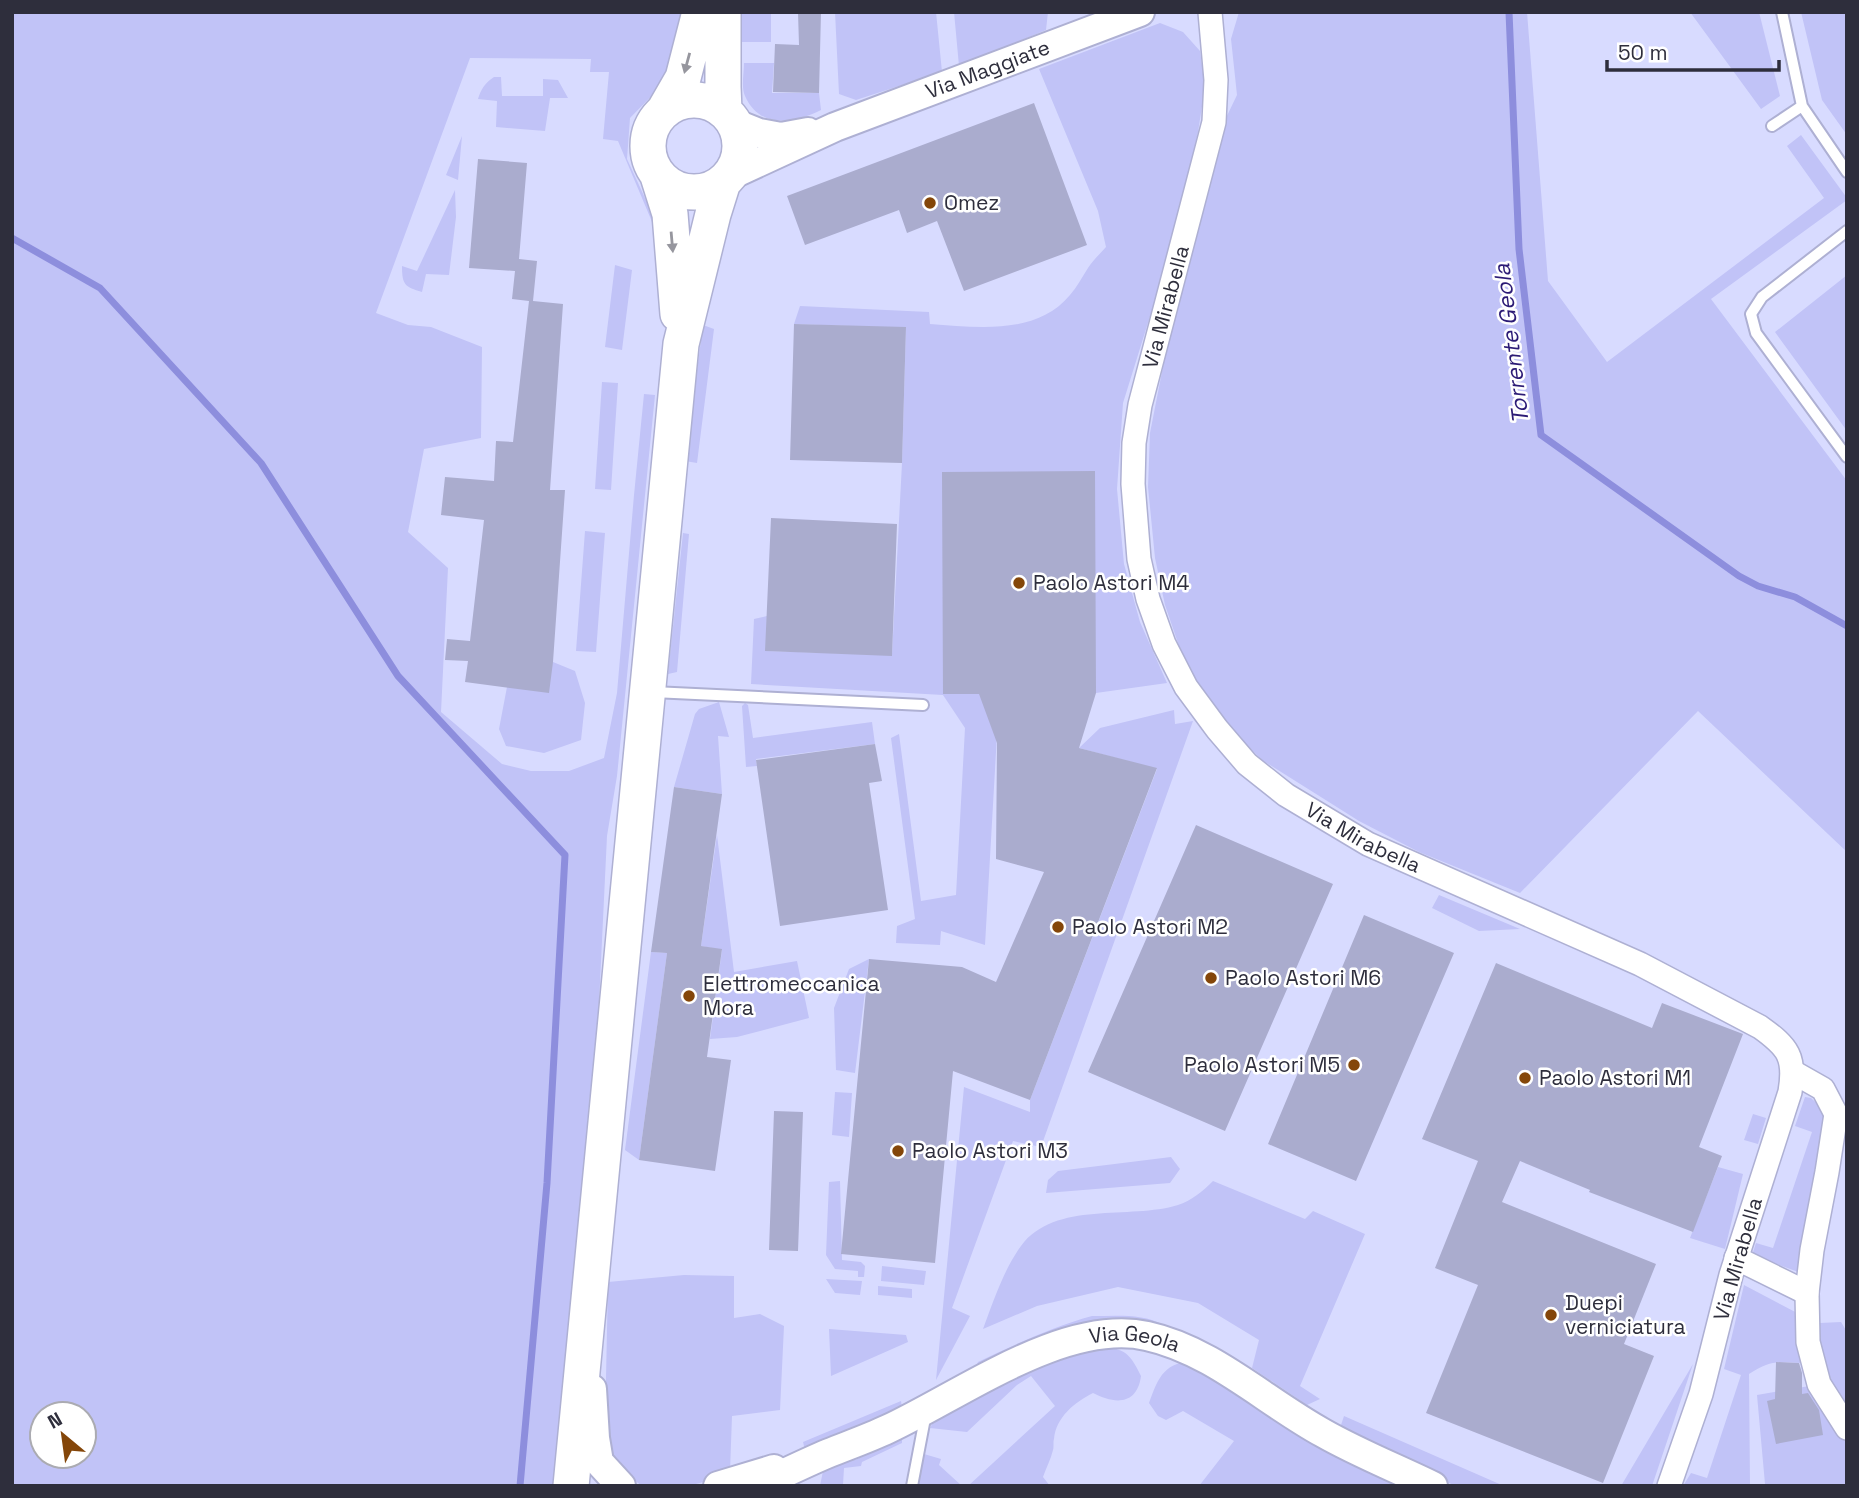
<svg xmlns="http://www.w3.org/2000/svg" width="1859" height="1498" viewBox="0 0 1859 1498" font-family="'Space Grotesk',sans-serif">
<rect width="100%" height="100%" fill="#d8dbff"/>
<path fill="#c1c3f7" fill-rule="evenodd" d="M12 12H686L669 78 630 118 627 159 650 209 658 236 618 141 603 139 609 72H590L591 59 470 58 376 313 408 325 431 327 482 347 481 438 424 449 408 532 448 568 441 712 502 764 531 771H569L604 758 617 693 634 495 644 394 655 395 617 776 607 836 599 1003 586 1136 559 1486H12ZM42 1414H84V1456H42Z
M742 12H771V42H742Z
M835 12H866L867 14 936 12 942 72 856 100 839 94Z
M954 12H1048L1046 30 959 66Z
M1239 12H1527L1548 281 1607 362 1824 198 1787 146 1801 135 1847 198V200L1711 299 1847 481V852L1698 711 1520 893 1419 852 1359 821 1262 760 1228 727 1200 689 1179 646 1165 605 1155 558 1148 487 1150 433 1202 168 1237 95 1231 39Z
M1690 12H1759L1780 96 1761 109Z
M1801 12H1847V135L1822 100Z
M1160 23 1183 32 1200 51 1205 87 1198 132 1186 185 1161 281 1123 403 1117 489 1124 564 1140 622 1167 683 1096 693 998 717 985 945 941 931 940 945 896 943 897 926 915 919 891 738 899 734 921 901 956 895 965 728 943 695 751 684 754 619 767 616 766 651 892 655 902 463 906 328 794 324 800 306 929 312 930 324C976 327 1036 336 1070 295 1077 287 1082 277 1088 268 1093 260 1100 254 1106 247L1098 211 1039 69Z
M744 63H774L772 93H819L821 110C795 123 760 130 745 96 741 87 744 73 744 63Z
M494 77H501L502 96H543V79L558 80 568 98H550L545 131 496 127 497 101 478 99C481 89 485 83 494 77Z
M462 136 458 180 446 175Z
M455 190 456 217 449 275 426 274 422 292C405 287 402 285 402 266L417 271Z
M615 265 632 270 622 350 605 347Z
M1847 275V431L1775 332Z
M703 325 714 329 697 463 685 461Z
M602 382 618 383 611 490 595 489Z
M585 531 605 533 596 652 576 651Z
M683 533 689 534 677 672 668 674Z
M553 662 575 671 585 703 581 740 544 753 506 746 499 729 507 687Z
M719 702 729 737 718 736 722 794 674 787 695 714 699 709Z
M745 703 748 705 753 738 872 722 875 744 756 759 757 766 746 767 742 706Z
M1174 710 1175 724 1193 721 1041 1147 1013 1141 952 1308 970 1316 936 1380 964 1087 1030 1112V1100L1157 769 1079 748 1100 728Z
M717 835 734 972 797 961 809 1018 737 1037 710 1039 722 950 701 946Z
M1439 895 1520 929 1479 931 1432 908Z
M651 952 667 953 639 1160 625 1150Z
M869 959 855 1073 836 1070 834 1008 849 969Z
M835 1092 852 1093 849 1137 832 1135Z
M1805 1097 1811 1098 1826 1112 1801 1273 1752 1255 1756 1243 1773 1248 1812 1132 1795 1126Z
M1753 1114 1766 1118 1758 1144 1744 1140Z
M1171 1157 1180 1169 1170 1183 1046 1193 1048 1180 1058 1171Z
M1718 1167 1743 1174 1725 1249 1690 1238Z
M840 1181 842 1260 861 1262 865 1266 864 1277H858V1271L835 1269 826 1255 829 1182Z
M1213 1181 1305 1219 1313 1211 1365 1234 1300 1386 1320 1399 1307 1405 1252 1368 1259 1340 1198 1303 1118 1287 1037 1306 983 1329C993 1302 1004 1269 1021 1246 1055 1200 1130 1220 1178 1205 1191 1201 1203 1191 1213 1181Z
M882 1266 926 1271 924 1285 881 1281Z
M684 1275 734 1276V1318L760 1314 784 1326 780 1410 732 1416 730 1471 700 1483 688 1486H642L625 1473 608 1453 605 1425 608 1282Z
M826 1279 862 1281 860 1295 835 1293Z
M1744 1285 1801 1315 1802 1363C1777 1362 1771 1360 1749 1374L1750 1486H1683L1691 1473 1707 1478 1741 1375 1724 1369Z
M878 1286 912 1289V1298L878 1295Z
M1092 1316C1116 1316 1142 1313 1164 1325L1160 1328 975 1369 978 1362C1016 1344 1052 1327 1092 1316Z
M1841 1322 1847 1332V1407L1825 1383 1817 1331 1820 1323Z
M829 1329 906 1335 908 1342 831 1376Z
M1095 1346C1123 1349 1128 1349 1141 1376 1137 1406 1114 1404 1093 1393 1075 1402 1056 1417 1054 1439 1053 1441 1054 1448 1053 1450 1051 1459 1046 1468 1043 1477L1050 1486H968L1055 1406 1031 1376 1017 1385 967 1432 930 1428 935 1418 1020 1371Z
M1196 1361 1322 1447 1400 1486H1199L1234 1441 1183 1411 1166 1420 1158 1416 1149 1403C1159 1375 1165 1362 1196 1361Z
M1693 1364 1652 1486H1621Z
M1815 1385 1847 1436V1486H1771V1484H1765L1757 1395Z
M901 1401 903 1415 805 1450 803 1442Z
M1344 1416 1504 1486H1456L1440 1479 1340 1428Z
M902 1439V1443L862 1462 861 1466 844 1468 843 1485 859 1486H820L823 1471 851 1455 855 1460Z
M924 1454 941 1459 939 1465 962 1486H918Z"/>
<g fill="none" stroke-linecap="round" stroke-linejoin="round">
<path stroke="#8d8edd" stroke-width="7" d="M1509 12 1519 249 1541 435 1739 576 1758 586 1795 597 1847 626
M12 238 100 288 261 463 398 676 565 855 547 1183 520 1486"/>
</g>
<path fill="#aaacce" d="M798 12H821L819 93 773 92 775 44 799 45Z
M1034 103 1087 245 964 291 937 221 907 233 899 210 805 245 787 196Z
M478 159 527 163 519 259 537 261 533 301 563 304 550 490H565L553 662 549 693 465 682 468 661 445 660 447 639 470 641 484 520 441 515 445 477 494 481 496 441 513 442 529 301 512 299 515 271 469 268Z
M794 324 906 327 902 463 790 460Z
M1095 471 1096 693 1079 748 1157 768 1030 1100 953 1071 935 1263 841 1254 869 959 962 967 996 982 1044 872 996 859 997 743 979 694H943L942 472Z
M771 518 897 524 892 656 765 651Z
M875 744 882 781 869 783 888 910 780 926 756 760Z
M674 787 722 794 701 946 722 949 707 1057 731 1060 715 1171 639 1160 667 953 651 952Z
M1196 825 1333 884 1225 1131 1088 1072Z
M1364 915 1454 953 1356 1181 1268 1144Z
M1496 963 1652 1028 1662 1003 1743 1034 1699 1147 1722 1156 1693 1232 1589 1192 1590 1190 1520 1161 1502 1202 1656 1264 1624 1344 1654 1356 1603 1483 1426 1413 1478 1285 1435 1268 1478 1161 1422 1139Z
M774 1111 803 1112 798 1251 769 1250Z
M1776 1362 1799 1363 1802 1373V1394L1808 1393 1819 1410 1823 1435 1776 1444 1767 1401 1775 1399Z"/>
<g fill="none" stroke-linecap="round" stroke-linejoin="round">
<g stroke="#aeb0d3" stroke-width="14">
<path id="service" d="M1782 12 1802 106 1847 172
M1772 126 1802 106
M1847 231 1762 297 1751 314 1756 333 1847 457
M653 692 923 705
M912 1486 926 1413"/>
</g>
<g stroke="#aeb0d3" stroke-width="26">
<g id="minor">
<path id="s1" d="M1210 12 1216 80 1214 122 1140 405 1134 443 1133 484 1139 559 1148 599 1164 644 1186 687 1217 729 1247 764 1286 795 1368 844 1640 964 1760 1027C1788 1047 1796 1057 1790 1092L1731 1275 1701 1394 1669 1486"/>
<path d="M1793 1072 1823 1089 1836 1114 1827 1172 1812 1250 1807 1293 1808 1342 1819 1384 1847 1428"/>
<path d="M1736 1258 1807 1293"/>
</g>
</g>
<g stroke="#aeb0d3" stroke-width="32">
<g id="tertiary">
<path d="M734 123 759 133 781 137 808 132"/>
<path id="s2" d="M729 176 835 127 1140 12"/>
<path d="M592 1389 595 1438 599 1462 621 1486"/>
<path d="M718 1486 774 1469"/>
<path id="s3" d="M757 1486C781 1475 805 1463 829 1453 849 1445 869 1438 888 1429 961 1395 1065 1318 1147 1336 1212 1350 1266 1402 1323 1433 1358 1453 1396 1468 1433 1486"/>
</g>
</g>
<g stroke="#aeb0d3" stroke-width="38">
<path id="primary" d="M723 12V87L724 111
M648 146a46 46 0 1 1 92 0a46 46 0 1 1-92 0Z
M664 111 683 78 700 12
M658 176 670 214 678 314
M571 1486 681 344 713 214 723 182"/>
</g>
<use href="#service" stroke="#fff" stroke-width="10"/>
<use href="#minor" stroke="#fff" stroke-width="23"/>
<use href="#tertiary" stroke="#fff" stroke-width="28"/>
<use href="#primary" stroke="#fff" stroke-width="35"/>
</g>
<defs><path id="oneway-solid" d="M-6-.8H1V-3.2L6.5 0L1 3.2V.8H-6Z" transform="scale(1.75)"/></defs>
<g fill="#96969e">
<use href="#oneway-solid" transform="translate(687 63) rotate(105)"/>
<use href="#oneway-solid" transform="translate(672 242) rotate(85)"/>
</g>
<g fill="#844609" stroke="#fff" stroke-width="2.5">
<circle cx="930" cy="203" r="7"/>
<circle cx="1019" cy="583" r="7"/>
<circle cx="1058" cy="927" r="7"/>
<circle cx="1211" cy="978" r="7"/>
<circle cx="689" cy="996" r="7"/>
<circle cx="1354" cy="1065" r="7"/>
<circle cx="1525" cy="1078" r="7"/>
<circle cx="898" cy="1151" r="7"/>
<circle cx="1551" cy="1315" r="7"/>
</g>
<g text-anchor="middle" stroke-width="5" stroke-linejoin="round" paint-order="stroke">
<g font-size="21" fill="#2e2e3c" stroke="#fff">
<text dy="7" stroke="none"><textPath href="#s2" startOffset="280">Via Maggiate</textPath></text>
<text transform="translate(1166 307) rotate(-75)" y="7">Via Mirabella</text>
<text dy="7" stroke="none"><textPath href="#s1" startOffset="931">Via Mirabella</textPath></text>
<text transform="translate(1738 1259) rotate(-74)" y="7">Via Mirabella</text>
<text dy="7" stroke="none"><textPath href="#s3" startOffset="411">Via Geola</textPath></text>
</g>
<g font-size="21" fill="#2e2e3c" stroke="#fff" text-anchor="start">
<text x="944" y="210">Omez</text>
<text x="1033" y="590">Paolo Astori M4</text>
<text x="1072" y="934">Paolo Astori M2</text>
<text x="1225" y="985">Paolo Astori M6</text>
<text x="703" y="991">Elettromeccanica<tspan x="703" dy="24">Mora</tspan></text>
<text x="1340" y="1072" text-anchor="end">Paolo Astori M5</text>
<text x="1539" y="1085">Paolo Astori M1</text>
<text x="912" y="1158">Paolo Astori M3</text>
<text x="1565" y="1310">Duepi<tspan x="1565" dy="24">verniciatura</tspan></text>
</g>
<g font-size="23" font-style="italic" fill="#2c1b76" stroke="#fff">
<text transform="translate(1511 344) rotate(-97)" y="8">Torrente Geola</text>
</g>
</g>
<rect width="1859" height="1498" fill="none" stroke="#2e2e3c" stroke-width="28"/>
<g transform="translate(63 1435) rotate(331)"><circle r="33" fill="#ffffff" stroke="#ababb1" stroke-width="2"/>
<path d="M0-5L12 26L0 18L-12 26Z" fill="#844609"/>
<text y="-10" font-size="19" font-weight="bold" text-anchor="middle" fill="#2e2e3c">N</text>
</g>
<path d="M1607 60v10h172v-10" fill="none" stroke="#2e2e3c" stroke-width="3.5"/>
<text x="1618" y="60" font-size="21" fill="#2e2e3c" stroke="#ffffff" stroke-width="5" paint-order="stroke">50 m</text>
</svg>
